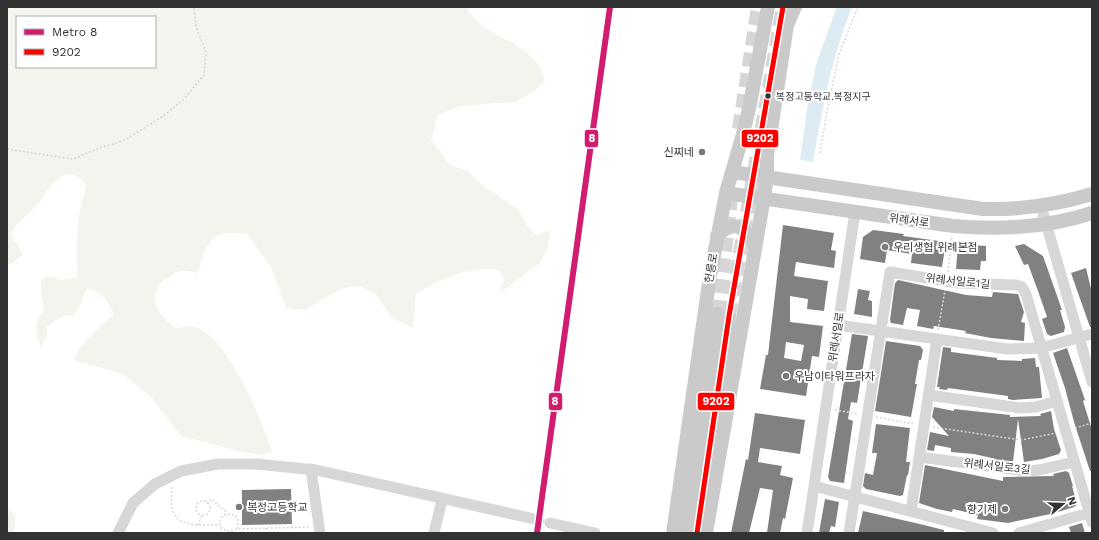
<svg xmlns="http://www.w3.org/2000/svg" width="1099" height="540" viewBox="0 0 1099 540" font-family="'Work Sans','Noto Sans KR',sans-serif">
<rect width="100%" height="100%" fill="#fff"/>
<path fill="#f1f5ed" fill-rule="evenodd" d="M7 7H466C482 37 515 36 536 62 541 67 542 76 545 82L530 94 515 102 460 106 438 115 431 140 450 165 468 171 483 186 518 209 527 225 536 235 551 230 548 246 541 262 500 293 504 279 499 270C472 265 438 279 416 294L413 328 391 317 376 294 359 286 343 288 304 310 286 308 271 267 248 235C210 227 208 242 197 273 193 272 186 270 181 271 176 272 171 276 167 278 144 293 158 318 177 328 184 327 190 325 198 328 228 339 263 422 272 452L261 455 242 452 181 436 152 398 123 374 74 360 80 348 93 333 114 314C109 302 102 292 88 289L84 294 81 304 73 315 64 316 47 326V335L41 347C35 331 34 323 44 310L41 290V280L48 276 62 280 76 278C79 271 77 265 77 257 77 242 77 224 80 210 82 201 85 194 86 185 64 157 49 191 35 207 24 220 19 218 11 235L23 254 13 263 7 264ZM17 17H155V67H17Z
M7 508 15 515V529L11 533H7Z"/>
<path fill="#ddebf3" d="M837 7H852C831 59 823 107 813 162L800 160 808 103 817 61Z"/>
<path fill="#818181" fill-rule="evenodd" d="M783 225 834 233 831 250 836 251 834 268 796 262 794 276 828 281 824 311 807 309 808 299 790 296V322L823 326 819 357 812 356 806 396 760 389 766 355H768ZM786 342 804 345 801 361 784 358Z
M873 230 904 234 903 236 946 242 942 267 911 263 912 254 887 250 885 263 860 259 863 237Z
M958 244 986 246V261H981L980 270 956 269Z
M1024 244 1043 256 1062 310H1060L1065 327 1064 332 1051 336 1047 334 1042 319 1047 317 1038 291 1028 264 1024 265 1015 246Z
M1086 268 1092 293V327H1090L1071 273Z
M898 280 966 295 992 297 993 292 1018 294 1024 312 1021 322 1025 323 1024 341 991 338 965 333 966 331 934 326 933 329 917 326 920 310 907 308 903 325 891 323 890 320 895 283Z
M858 289 870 291 868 300 872 301V317L854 314Z
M852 334 868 336 857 403 851 402 848 419 853 421 844 483 830 481 828 477Z
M886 341 920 346 923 350 921 360H919L915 384H917L911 417 875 411Z
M943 347 951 348V352L997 358V360L1022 361V359L1035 358 1036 367H1039L1042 398 1013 400 1008 399V396L948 388 947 390 939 389 940 387H937Z
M1067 348 1085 400 1083 401 1092 430V471H1090L1074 422 1065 388 1053 353Z
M934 407 954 411V409L1010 415V417L1041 416 1040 414 1051 411 1054 429 1061 450 1059 454 1042 459 1024 462 1018 419 1013 462 996 460V459L974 454 951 452V448L935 445 934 451 927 450 930 432 949 436 932 417Z
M755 413 805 420 800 454 760 448 758 462 782 466 780 475 793 478 785 519 783 518 780 533H767L773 490 760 488 749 533H731L746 459 748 460Z
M876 424 910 428 906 462H910L908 475H907L903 495 900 496 866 489 863 486 865 473 873 475 877 453H872Z
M925 465 1003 481V477L1054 476 1053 474 1066 471 1069 473 1073 486H1072L1077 504 1074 507 1055 513 1008 523 977 519 978 515 953 509 952 512 937 509 919 503Z
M291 489 292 524 242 525V490Z
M825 499 839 502 835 527 831 526 829 533H819Z
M863 511 924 525 944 530V533H858Z
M1082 523 1085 533H1071L1069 527Z"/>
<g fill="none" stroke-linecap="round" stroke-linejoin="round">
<path stroke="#d6d6d6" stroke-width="14" stroke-dasharray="14 7" stroke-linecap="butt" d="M739 129 758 7
M718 314 732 189
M729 316 783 7"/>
<path stroke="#d6d6d6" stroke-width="1.5" stroke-dasharray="2 2" stroke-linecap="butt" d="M7 149 73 159 102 147 120 142 130 137 166 114 183 100 204 75 206 52 196 27 194 7
M820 153 827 111 839 54 858 7
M948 272 952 236
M938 330 945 290
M835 410 859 414
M876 417 914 424
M933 427 1021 440 1056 433
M1075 428 1092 423
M172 487C167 528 187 525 220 525
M196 508a7 7 0 1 1 14 0a7 7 0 1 1-14 0Z
M207 504 211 499 228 513
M198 525 202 515
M266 528 267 533
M237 529 238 520 235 515 226 514C220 517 218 522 221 528L229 532 237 529 309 527"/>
<path stroke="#d7d7d7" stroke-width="11" d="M1041 206 1092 382
M838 325 1007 349 1041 348 1092 334
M928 395 1021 408 1036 407 1057 401
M919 457 1025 471 1039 470 1074 462
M311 469 320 533
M814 486 993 533
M911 511 937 339
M550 523 595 533
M118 533 133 503 155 484 181 471 218 464H256L316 470 539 520
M434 533 442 500
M807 533 855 212
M849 533 890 272 958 283 1016 285 1022 287 1026 294 1092 522
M1019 533 1092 512"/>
<path stroke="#cacaca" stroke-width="14" d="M732 172 983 209C1021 210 1056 205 1092 194
M726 193 953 226C1001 230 1046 228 1092 213
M717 236C735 218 746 227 755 247
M673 533 710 276 726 193 743 134 750 104 768 7
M685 533 718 314
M697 533 729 316
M706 533 764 197 767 177V156L787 25 795 7"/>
<g stroke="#fff" stroke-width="8">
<path id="bus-1" d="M697 533 729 316 783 7"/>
</g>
<use href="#bus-1" stroke="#f00" stroke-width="5"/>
<g stroke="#fff" stroke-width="9">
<path id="metro-1" d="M537 533 610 7"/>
</g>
<use href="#metro-1" stroke="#d11d70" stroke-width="6"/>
</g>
<circle fill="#333" stroke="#fff" stroke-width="1.5" cx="768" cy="96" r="3.5"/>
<g fill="#7a7a7a" stroke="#fff" stroke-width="1.5">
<circle cx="702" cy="152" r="4"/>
<circle cx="885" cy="247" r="4"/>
<circle cx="786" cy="376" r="4"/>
<circle cx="239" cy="507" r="4"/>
<circle cx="1005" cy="509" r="4"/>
</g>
<g text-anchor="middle" stroke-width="4" stroke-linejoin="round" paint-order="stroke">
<g font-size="10" fill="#333" stroke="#fff" text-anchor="start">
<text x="776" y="100">복정고등학교.복정지구</text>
</g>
<g font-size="11" fill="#333" stroke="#fff" text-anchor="start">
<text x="694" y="156" text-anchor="end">신찌네</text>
<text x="893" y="251">우리생협 위례본점</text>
<text x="794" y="380">우남이타워프라자</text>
<text x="247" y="511">복정고등학교</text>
<text x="997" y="513" text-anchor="end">향기제</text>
</g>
<g font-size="11" fill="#333" stroke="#fff">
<text transform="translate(909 220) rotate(8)" y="4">위례서로</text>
<text transform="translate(711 268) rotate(-80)" y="4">헌릉로</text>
<text transform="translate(958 281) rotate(6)" y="4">위례서일로1길</text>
<text transform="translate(836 337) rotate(-81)" y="4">위례서일로</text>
<text transform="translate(997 466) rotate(6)" y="4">위례서일로3길</text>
</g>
</g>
<g stroke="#fff" stroke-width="1.5">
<rect x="741" y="129" width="38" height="19" rx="4" fill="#f00"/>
<rect x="584" y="129" width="15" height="19" rx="4" fill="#d11d70"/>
<rect x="697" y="392" width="38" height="19" rx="4" fill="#f00"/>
<rect x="548" y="392" width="15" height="19" rx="4" fill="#d11d70"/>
</g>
<g font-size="11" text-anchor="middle" font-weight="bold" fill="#fff">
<text x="760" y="142">9202</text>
<text x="592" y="142">8</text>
<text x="716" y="405">9202</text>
<text x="555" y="405">8</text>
</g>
<rect width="1099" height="540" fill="none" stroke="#333333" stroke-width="16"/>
<rect x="16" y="16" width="140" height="52" fill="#ffffff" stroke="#adadad"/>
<rect x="24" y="29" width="20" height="6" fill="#d11d70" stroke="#adadad"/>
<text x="52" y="36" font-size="12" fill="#333333">Metro 8</text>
<rect x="24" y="49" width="20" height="6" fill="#ff0000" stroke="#adadad"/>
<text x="52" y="56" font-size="12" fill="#333333">9202</text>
<g transform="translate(1063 504) rotate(71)" stroke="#ffffff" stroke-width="3" paint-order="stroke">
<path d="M0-3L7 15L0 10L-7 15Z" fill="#333333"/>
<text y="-6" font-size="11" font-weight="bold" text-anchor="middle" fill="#333333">N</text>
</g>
</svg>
